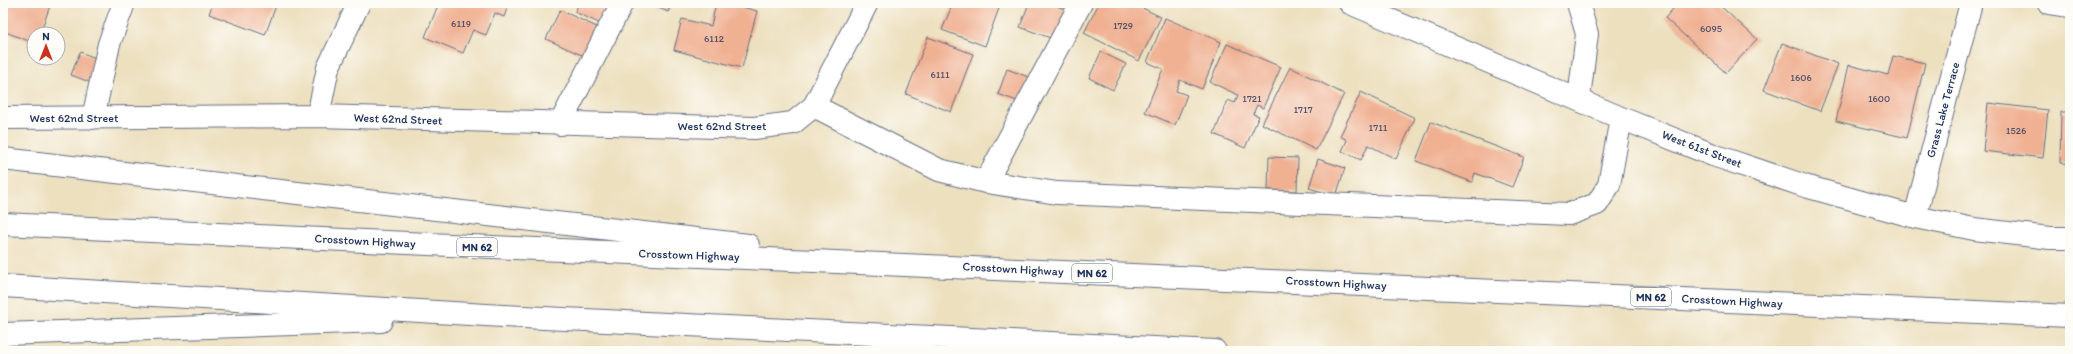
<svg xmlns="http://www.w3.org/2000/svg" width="2073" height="354" viewBox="0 0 2073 354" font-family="Itim,sans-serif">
<rect width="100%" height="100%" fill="#fdfcf7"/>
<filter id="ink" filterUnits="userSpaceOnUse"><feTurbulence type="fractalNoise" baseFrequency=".025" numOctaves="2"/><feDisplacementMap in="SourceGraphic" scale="8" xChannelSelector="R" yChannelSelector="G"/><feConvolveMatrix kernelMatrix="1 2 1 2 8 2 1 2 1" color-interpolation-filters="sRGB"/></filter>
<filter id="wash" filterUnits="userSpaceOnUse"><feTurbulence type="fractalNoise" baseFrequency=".012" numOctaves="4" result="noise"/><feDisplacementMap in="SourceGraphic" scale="16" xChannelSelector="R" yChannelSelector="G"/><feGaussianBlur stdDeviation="0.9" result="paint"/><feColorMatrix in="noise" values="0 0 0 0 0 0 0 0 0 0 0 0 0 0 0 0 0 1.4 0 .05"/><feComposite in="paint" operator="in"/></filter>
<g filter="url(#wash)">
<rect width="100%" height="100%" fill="#ede0bf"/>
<g id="blocks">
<path fill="#f0b193" d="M3 3H51L40 34H34V43L3 31Z
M213 3H277L265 35 209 14Z
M439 3H509L504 17 495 13 486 35 473 30 463 53 425 37Z
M579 3H610L601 24 575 12Z
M647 3H672L668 12Z
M716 3H728L757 11 742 68 674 50 682 19 711 26Z
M953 3H1001L985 46 942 30Z
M1029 3H1049L1067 10 1056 40 1020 27Z
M1099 3H1132L1161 17 1139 61 1084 33Z
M1678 3H1717L1757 39 1726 73 1665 18Z
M560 10 599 28 586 57 546 39Z
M1165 18 1221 42 1202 89 1180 80 1176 91 1187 95 1175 125 1145 112 1163 69 1147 62Z
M928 37 973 54 951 112 906 94Z
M1782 43 1838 64 1820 111 1764 90Z
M1227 44 1281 67 1263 108 1257 105 1253 114 1259 116 1245 148 1214 134 1228 100 1235 103 1238 95 1210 82Z
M80 52 101 60 92 83 71 75Z
M1101 52 1126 64 1113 90 1089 78Z
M1893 56 1925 63 1907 138 1836 121 1849 65 1888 75Z
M1290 67 1344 94 1316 150 1262 124Z
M1007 69 1034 79 1025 104 998 94Z
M1361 92 1415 118 1396 159 1368 145 1361 160 1342 151 1347 140 1340 136Z
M1988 103 2048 110 2043 158 1983 151Z
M2061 112H2070V164L2060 163Z
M1431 122 1524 157 1512 187 1475 173 1472 182 1416 161Z
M1269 157 1298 158 1297 191 1268 190Z
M1318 159 1345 168 1336 196 1309 188Z"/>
</g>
</g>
<g filter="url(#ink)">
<use href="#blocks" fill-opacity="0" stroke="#646d80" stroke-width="1"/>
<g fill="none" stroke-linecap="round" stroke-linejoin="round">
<g stroke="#646d80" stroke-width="24">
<path id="minor" d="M1350 3 1621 118 1713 155 1805 186 1915 217 1974 229 2050 238H2070
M1578 3 1587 34 1579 98
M2049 3 2070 6
M814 106 939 170 986 182 1057 193 1569 214 1597 204 1609 185 1621 118
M318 116 328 68 359 3
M3 118 318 116 754 128 793 123 814 106 867 3
M93 118 109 44 124 3
M560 124 622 3
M986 182 1081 3
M1915 217 1971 3"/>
</g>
<g stroke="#646d80" stroke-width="24">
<path id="highway" d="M3 159 748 245
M3 224 471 246 2070 316
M3 286 503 316 1215 351
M3 334 381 321"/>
</g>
<use href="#minor" stroke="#fff" stroke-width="22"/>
<use href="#highway" stroke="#fff" stroke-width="22"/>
</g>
</g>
<g text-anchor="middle" stroke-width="3.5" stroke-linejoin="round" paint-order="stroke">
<g font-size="10" fill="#50506b">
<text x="461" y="27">6119</text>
<text x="1123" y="29">1729</text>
<text x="1711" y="32">6095</text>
<text x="714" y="42">6112</text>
<text x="940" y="78">6111</text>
<text x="1801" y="81">1606</text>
<text x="1252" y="102">1721</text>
<text x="1879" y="102">1600</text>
<text x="1303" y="113">1717</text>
<text x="1378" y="131">1711</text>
<text x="2016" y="134">1526</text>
</g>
<g fill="#fdfcf7" stroke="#5f6c8c" stroke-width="1">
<rect x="457" y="238" width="40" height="18" rx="3"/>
<rect x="1072" y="264" width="40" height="18" rx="3"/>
<rect x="1631" y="288" width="40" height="18" rx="3"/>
</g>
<g font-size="11" font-weight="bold" fill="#1b2f5e">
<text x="477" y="251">MN 62</text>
<text x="1092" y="277">MN 62</text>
<text x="1651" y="301">MN 62</text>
</g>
<g font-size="12" fill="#1b2f5e" stroke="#fdfcf7">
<text transform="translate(1943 110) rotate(-75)" y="4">Grass Lake Terrace</text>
<text x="74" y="122">West 62nd Street</text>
<text transform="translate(398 119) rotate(2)" y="4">West 62nd Street</text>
<text x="722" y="130">West 62nd Street</text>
<text transform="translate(1702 149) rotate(21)" y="4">West 61st Street</text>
<text transform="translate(365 241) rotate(3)" y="4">Crosstown Highway</text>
<text transform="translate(689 255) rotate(2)" y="4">Crosstown Highway</text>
<text transform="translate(1013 269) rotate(3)" y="4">Crosstown Highway</text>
<text transform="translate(1336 283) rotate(3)" y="4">Crosstown Highway</text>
<text transform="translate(1732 301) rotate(3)" y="4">Crosstown Highway</text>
</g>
</g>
<rect width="2073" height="354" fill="none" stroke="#fdfcf7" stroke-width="16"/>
<g transform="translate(46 46)"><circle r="19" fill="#fdfcf7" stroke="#a3aaba"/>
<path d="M0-3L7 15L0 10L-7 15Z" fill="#c8321e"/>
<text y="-6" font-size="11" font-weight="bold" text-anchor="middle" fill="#1b2f5e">N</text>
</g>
</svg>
